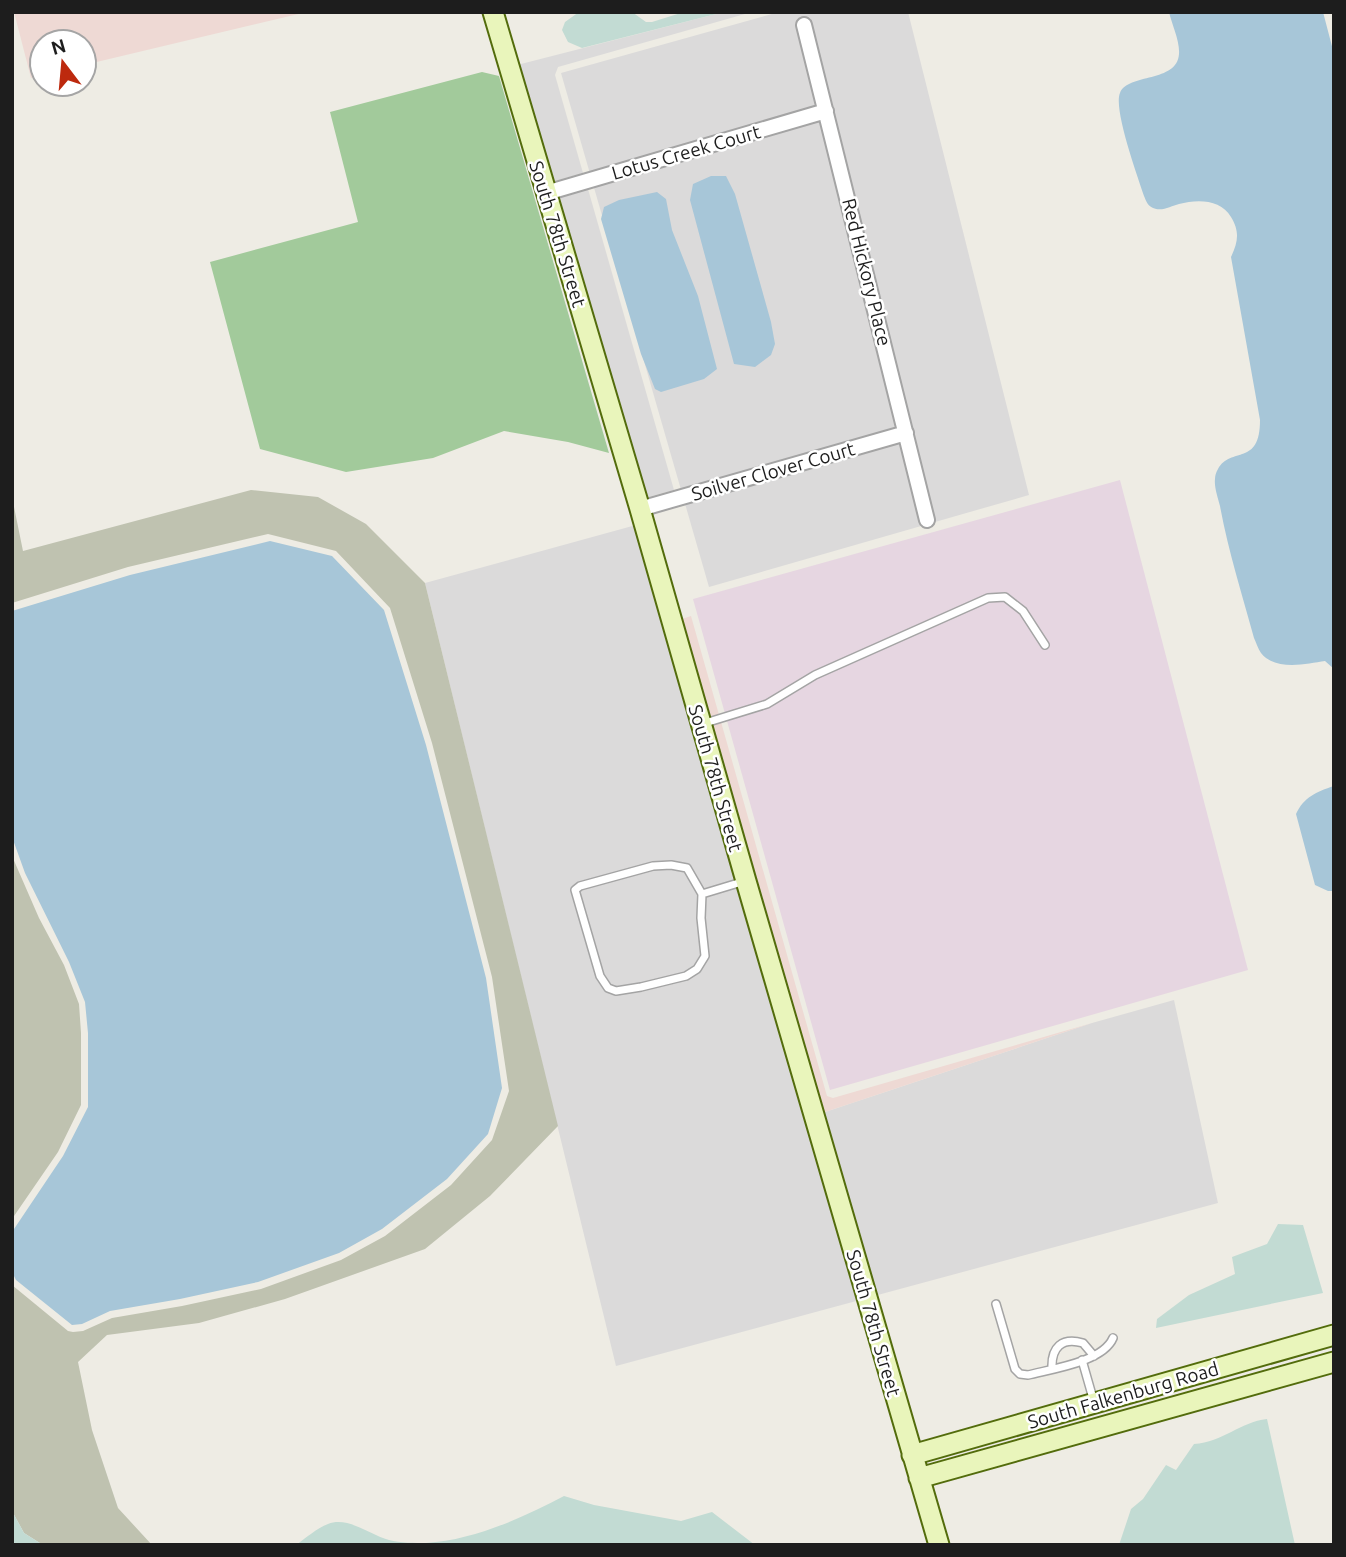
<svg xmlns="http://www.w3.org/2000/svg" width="1346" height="1557" viewBox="0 0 1346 1557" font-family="Ubuntu,sans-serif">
<rect width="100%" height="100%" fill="#eeece4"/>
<path fill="#dbdada" d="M724 12H752L558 67 555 75 583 173 551 182 517 65Z
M779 12H908L1029 495 709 587 561 73Z
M588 189 674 490 645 498 556 199Z
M636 525 860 1300 616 1366 425 583Z
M1174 1000 1218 1203 874 1296 822 1113 1092 1023Z"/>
<path fill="#eed9d4" d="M14 12H307L84 65V42H42V75L31 78Z
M691 616 827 1096 833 1098 1092 1023 822 1113 679 620Z"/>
<path fill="#e6d6e1" d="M1120 480 1248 970 830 1090 693 599Z"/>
<path fill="#bfc2b0" d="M251 490 318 497 366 524 425 583 558 1126 490 1196 425 1249 285 1299 199 1323 107 1335 78 1362 92 1430 118 1508 152 1545H43L24 1533 12 1511V1285L68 1331 73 1332 83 1331 112 1318 182 1306 261 1289 341 1260 385 1236 451 1185 492 1140 509 1091 492 977 432 743 390 608 336 551 268 534 128 567 12 603V497L23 551Z
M12 856 39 918 64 965 79 1004 81 1033V1105L58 1152 12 1219Z"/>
<path fill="#a2ca9b" d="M482 72 499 76 609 453 568 442 504 431 433 458 346 472 260 449 210 262 358 222 330 112Z"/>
<path fill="#c2dbd3" d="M579 12H632L646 22H652L684 12H724L582 48 568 42 562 30 565 22Z
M1278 1224 1303 1225 1323 1293 1156 1328 1157 1319 1189 1295 1235 1274 1232 1257 1267 1244Z
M1267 1419 1295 1545H1119L1131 1509 1143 1499 1166 1465 1176 1470 1194 1444C1223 1442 1240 1422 1267 1419Z
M564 1496 594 1505 681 1521 712 1512 755 1545H296C306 1538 317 1528 328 1524 348 1516 370 1535 389 1540 400 1543 415 1543 426 1543 474 1540 522 1518 564 1496Z
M12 1511 24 1533 43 1545H12Z"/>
<path fill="#a7c6d8" d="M1169 12H1323L1334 54V669L1325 661C1306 664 1275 671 1261 653 1258 649 1256 642 1254 638 1242 594 1228 550 1220 506 1218 498 1214 487 1215 479 1215 476 1216 472 1218 469 1231 446 1260 467 1260 420L1231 257C1238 242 1240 232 1231 217 1221 199 1197 199 1179 204 1171 206 1162 212 1153 208 1148 206 1146 201 1144 196 1138 177 1113 109 1120 93 1128 73 1177 83 1179 54 1180 41 1172 25 1169 12Z
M711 176H726L735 194 771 322 775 344 771 355 755 367 734 364 690 200 693 184Z
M657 192 666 199 672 230 698 296 717 369 704 379 661 392 655 389 641 354 601 219 604 207 619 200Z
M270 541 332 556 384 610 426 745 486 978 502 1088 488 1134 447 1179 382 1229 339 1253 258 1282 180 1299 110 1311 82 1324 72 1325 16 1280 12 1272V1232L63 1156 88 1107V1033L85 1002 69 962 25 873 12 837V611L130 575Z
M1334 786V891H1328L1315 885 1296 814C1304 797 1316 792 1334 786Z"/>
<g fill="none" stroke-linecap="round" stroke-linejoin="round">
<g stroke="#a4a4a4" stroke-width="10">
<path id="lane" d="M702 724 767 704 815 675 988 598 1005 597 1023 611 1045 645
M671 865 687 868 702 894 701 918 705 956 697 969 686 976 641 987 616 991 608 988 600 976 575 890 580 886 653 866Z
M702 894 745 881
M996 1304 1015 1369 1020 1374 1028 1375C1051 1369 1103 1362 1113 1338
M1082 1360 1094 1402
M1052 1369C1051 1347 1062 1337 1083 1343L1094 1356"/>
</g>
<g stroke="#a4a4a4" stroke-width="18">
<path id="street" d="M804 25 927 520
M546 193 826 111
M640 509 906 433"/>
</g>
<g stroke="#536c0c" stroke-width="23">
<path id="secondary" d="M493 12 640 509 746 881 939 1545
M912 1455 1334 1335
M919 1478 1334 1362"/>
</g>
<use href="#lane" stroke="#fff" stroke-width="7"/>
<use href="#street" stroke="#fff" stroke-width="14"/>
<use href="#secondary" stroke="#e9f5bb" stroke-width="19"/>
</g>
<g text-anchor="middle" stroke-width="5" stroke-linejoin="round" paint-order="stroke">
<g font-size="19" fill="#1d1d1d" stroke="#fff">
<text transform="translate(686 152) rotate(-16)" y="7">Lotus Creek Court</text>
<text transform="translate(558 234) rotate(73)" y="7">South 78th Street</text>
<text transform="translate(867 272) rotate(76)" y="7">Red Hickory Place</text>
<text transform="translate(773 471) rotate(-16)" y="7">Soilver Clover Court</text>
<text transform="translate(716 778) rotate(74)" y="7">South 78th Street</text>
<text transform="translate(874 1323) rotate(74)" y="7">South 78th Street</text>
<text transform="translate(1123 1395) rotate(-16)" y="7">South Falkenburg Road</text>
</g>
</g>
<rect width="1346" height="1557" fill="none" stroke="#1d1d1d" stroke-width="28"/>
<g transform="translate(63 63) rotate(344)"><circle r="33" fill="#ffffff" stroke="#a5a5a5" stroke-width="2"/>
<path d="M0-5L12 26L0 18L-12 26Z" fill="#bd290e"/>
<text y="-10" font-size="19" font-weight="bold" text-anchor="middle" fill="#1d1d1d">N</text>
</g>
</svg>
